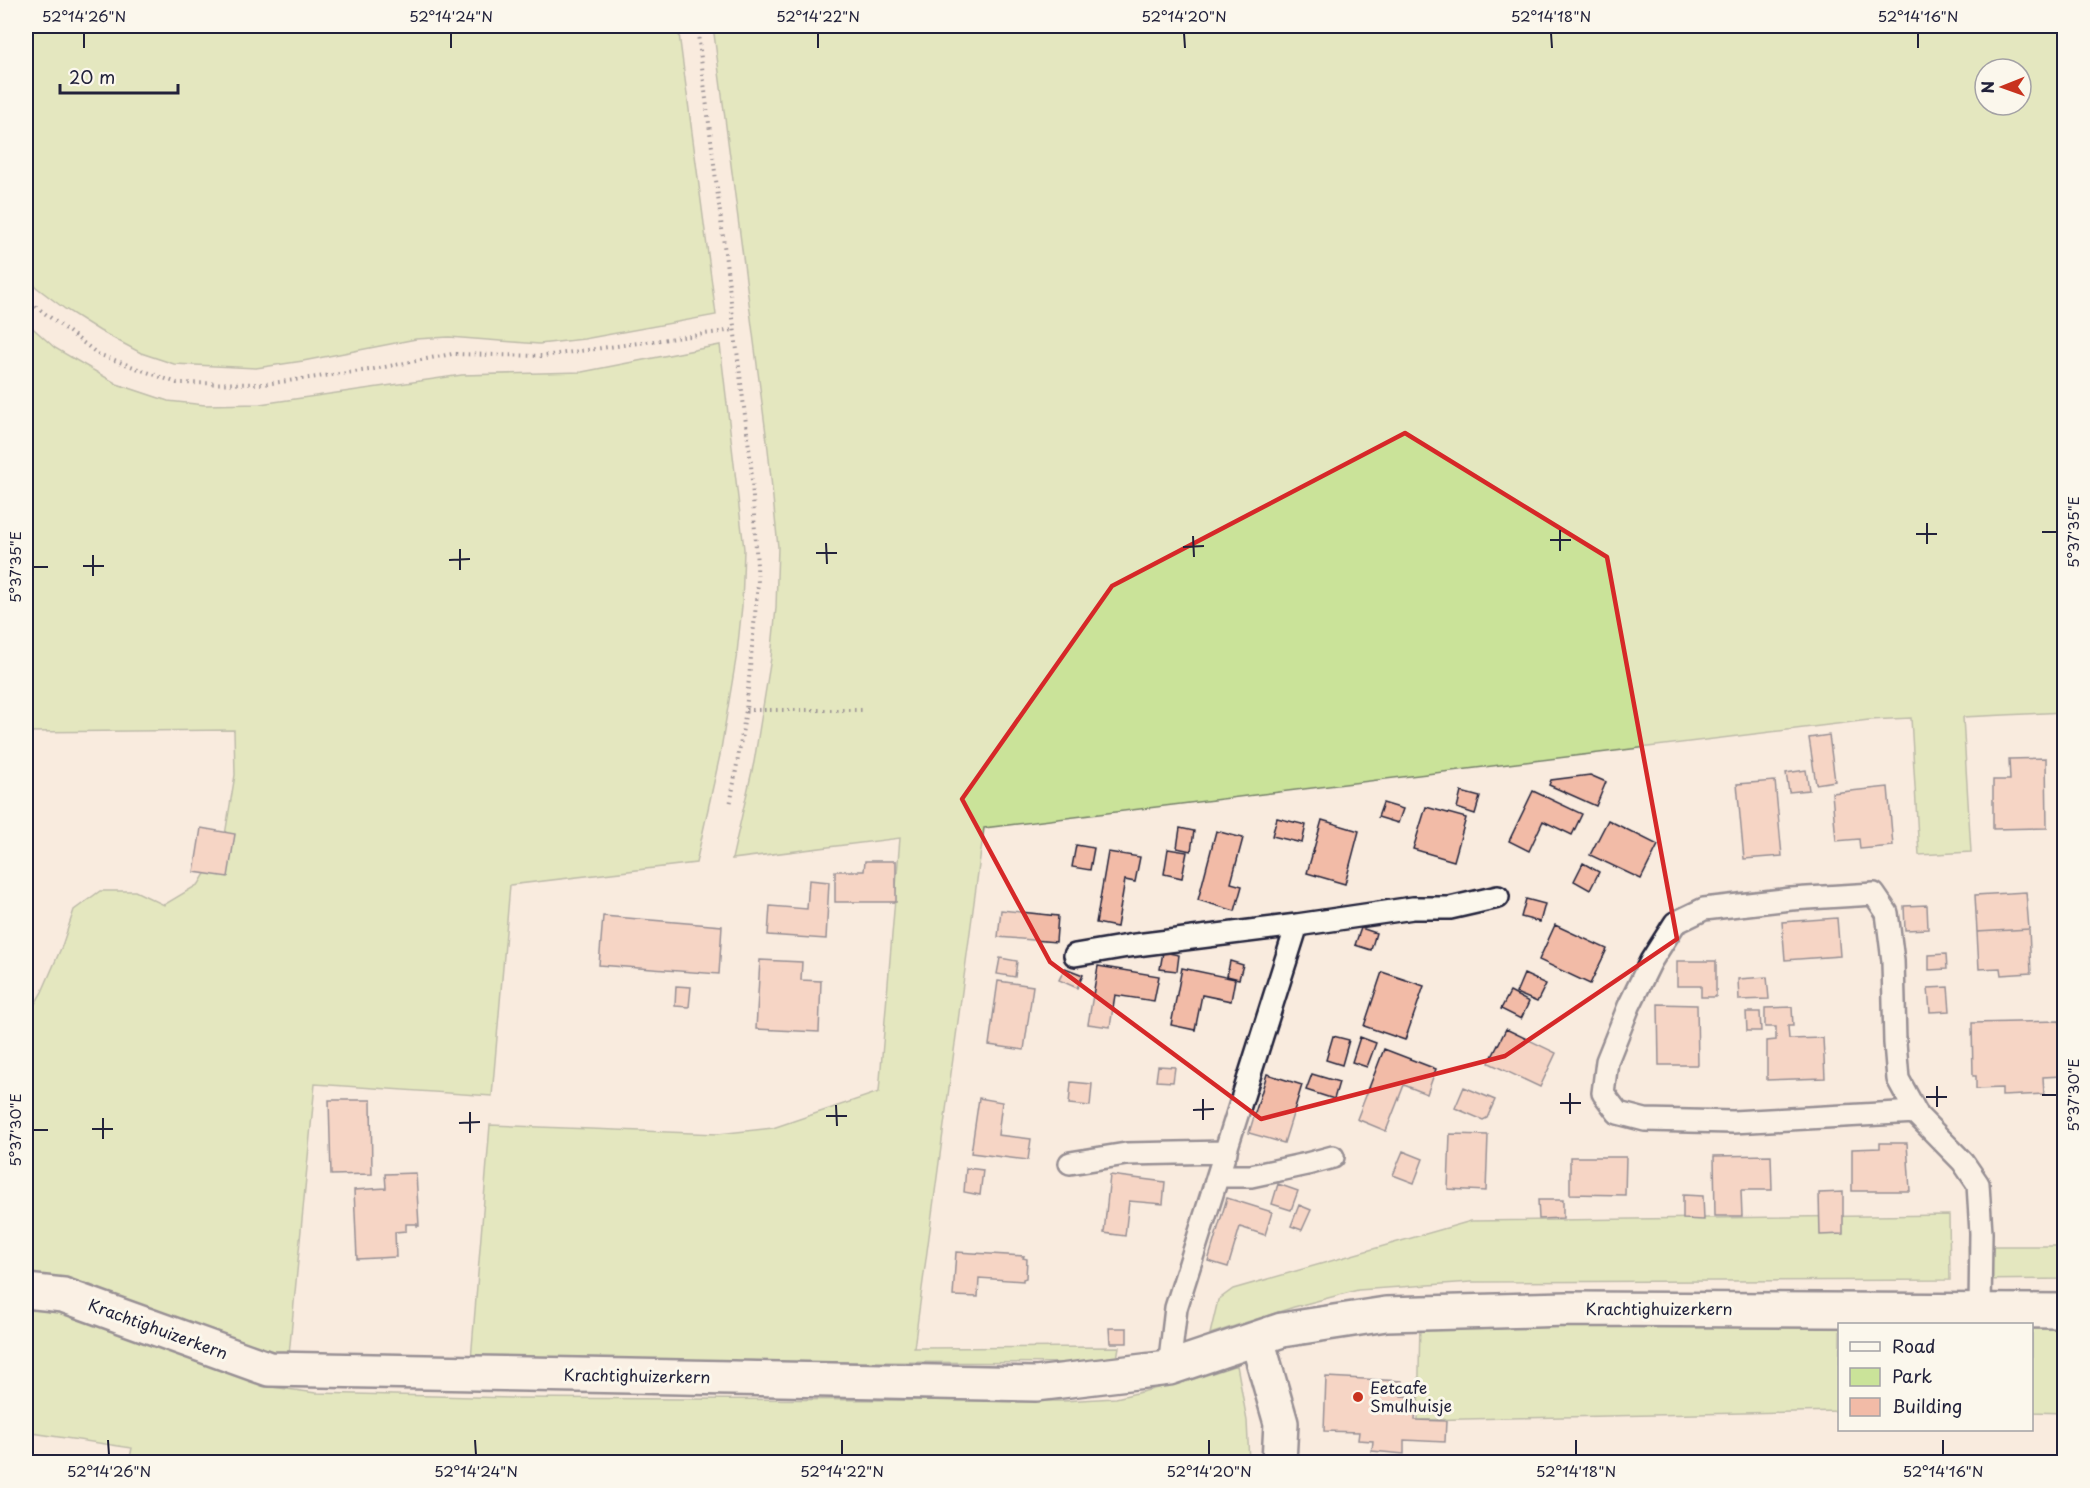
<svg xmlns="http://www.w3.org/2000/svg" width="2090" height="1488" viewBox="0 0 2090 1488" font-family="'Playpen Sans',sans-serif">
<rect width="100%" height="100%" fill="#f9ebde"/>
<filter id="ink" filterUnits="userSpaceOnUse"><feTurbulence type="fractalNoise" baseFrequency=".0167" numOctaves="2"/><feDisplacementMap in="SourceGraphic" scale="12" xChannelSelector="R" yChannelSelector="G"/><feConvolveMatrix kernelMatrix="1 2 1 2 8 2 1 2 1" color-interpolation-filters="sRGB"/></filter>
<g filter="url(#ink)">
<path fill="#cae399" stroke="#76826a" stroke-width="1.5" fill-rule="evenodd" d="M26 26H678L716 315 584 339 539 344 449 337 416 339 303 361 256 368 174 364 141 353 100 331 65 309 36 287 26 274Z
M713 26H2064V712L1963 717 1971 852 1919 855 1911 718 1869 720 984 828 914 1348 1119 1347 1117 1358 1087 1363 471 1360 490 1125 718 1134 773 1128 879 1092 900 838 732 859 754 762 771 658 776 608 778 547 768 449ZM1985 69H2021V105H1985Z
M26 322 55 348 117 384 168 401 205 405 260 404 462 375 582 372 720 345 744 549 742 606 737 653 720 755 696 863 510 885 492 1096 315 1084 289 1355 264 1353 225 1343 86 1283 26 1278V1019L42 992 62 946 74 910 100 891H135L164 905 199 884 224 841 235 775 234 730 26 732Z
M1949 1215 1950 1280 1471 1282 1358 1290 1294 1307 1210 1334 1218 1300 1233 1289 1471 1221Z
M1968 1246H2064V1279L1969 1280Z
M26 1303 77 1308 221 1369 272 1387 316 1393 511 1398 1063 1401 1116 1398 1191 1380 1237 1365 1247 1421 1249 1462H924L599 1455 597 1462H129L132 1448 26 1432Z
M2064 1317V1413L2032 1412V1324H1840L1839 1411 1418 1420 1420 1323Z"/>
<path fill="#f2bba7" stroke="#22223b" stroke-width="1.5" d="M1829 735 1835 781 1816 784 1809 738Z
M2046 758 2047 828 1993 829V780H2010L2009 759Z
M1806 770 1809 790 1789 792 1786 773Z
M1590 775 1606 782 1596 806 1549 785 1551 780Z
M1775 781 1782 856 1744 859 1737 784Z
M1888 787 1893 846 1860 849 1859 839 1836 841 1832 793Z
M1533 791 1582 814 1572 835 1543 821 1529 851 1509 841Z
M1461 792 1480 797 1475 814 1457 808Z
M1383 803 1403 809 1398 823 1378 817Z
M1426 807 1466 818 1454 861 1413 849Z
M1277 818 1306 825 1302 843 1272 836Z
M1322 820 1359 831 1345 884 1307 873Z
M1608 820 1658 845 1641 879 1590 855Z
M201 828 235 834 228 877 194 872Z
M1180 828 1194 831 1191 851 1177 848Z
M1216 831 1243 838 1231 883 1242 886 1235 911 1198 900Z
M1076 845 1094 848 1090 870 1072 867Z
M1168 849 1187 852 1182 878 1164 874Z
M1108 852 1140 857 1135 882 1125 880 1117 927 1096 923Z
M865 861H896V902H835V871H864Z
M1583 863 1599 872 1590 890 1574 881Z
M809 880 829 882 826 939 768 935 770 906 807 909Z
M2026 892 2029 929 1977 932 1975 895Z
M1526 899 1545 904 1540 922 1521 917Z
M1927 905 1928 929 1905 930 1904 906Z
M1001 910 1058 916 1056 942 998 937Z
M603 916 722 926 719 974 599 965Z
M1837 918 1840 956 1785 960 1782 922Z
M1555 925 1607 949 1590 984 1539 960Z
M1361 928 1376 933 1371 950 1355 945Z
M2029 929 2031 973 2001 975 2000 968 1979 969 1977 932Z
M1163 952 1179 955 1177 971 1160 969Z
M1946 954 1947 969 1929 970V955Z
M1000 958 1017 961 1015 977 997 974Z
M760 960 802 962 801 980 821 981 819 1032 756 1029Z
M1230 961 1243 965 1239 979 1227 976Z
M1677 961H1716V997H1701V986H1677Z
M1098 966 1159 976 1154 1001 1115 995 1110 1027 1088 1024Z
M1065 968 1083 975 1077 988 1059 980Z
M1182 968 1235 979 1231 1001 1202 995 1195 1030 1171 1025Z
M1382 972 1424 986 1405 1040 1364 1026Z
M1524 974 1546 984 1537 1002 1516 993Z
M1767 977 1769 999 1739 1000 1738 979Z
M998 981 1033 986 1024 1050 989 1045Z
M676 986 691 987 689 1007 675 1006Z
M1948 987 1950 1011 1930 1012 1928 988Z
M1510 992 1529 1002 1521 1019 1501 1009Z
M1658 1004 1697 1005 1698 1065H1659Z
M1792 1007 1793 1026H1788L1789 1039 1823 1038 1825 1078 1767 1080V1041L1776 1040V1027H1765V1008Z
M1746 1012H1760L1761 1031H1747Z
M2060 1021V1029H2064V1067H2062V1076L2043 1077 2044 1094 2002 1096V1088L1976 1089V1076H1973L1972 1023Z
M1506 1029 1556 1053 1540 1087 1489 1063Z
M1333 1036 1349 1040 1342 1065 1326 1060Z
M1360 1037 1376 1043 1367 1067 1352 1062Z
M1384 1049 1436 1069 1427 1094 1404 1085 1386 1131 1357 1119Z
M1158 1066 1175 1067 1173 1082 1156 1081Z
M1267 1074 1302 1085 1284 1143 1249 1133Z
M1312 1074 1339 1082 1334 1099 1306 1090Z
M1071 1082 1092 1084 1090 1106 1069 1104Z
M1464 1087 1495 1100 1487 1118 1483 1120 1455 1108Z
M979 1098 1002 1102 998 1135 1031 1139 1028 1160 971 1153Z
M329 1100H371L372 1174 331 1175Z
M1450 1134 1488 1135 1486 1191 1448 1189Z
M1880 1143H1907L1910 1191H1852V1149L1880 1148Z
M1403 1151 1423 1159 1414 1183 1393 1175Z
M1771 1155 1772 1190H1741L1742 1216H1715L1714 1156Z
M1570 1157H1626L1625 1195 1570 1194Z
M966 1168 983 1170 980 1195 964 1192Z
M416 1173 419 1226H417V1224H406V1231L395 1232 396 1257 357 1259 354 1190 386 1188 385 1174Z
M1110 1175 1165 1182 1163 1204 1129 1201 1125 1236 1104 1233Z
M1278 1184 1298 1191 1291 1210 1272 1204Z
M1843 1192V1234L1820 1235 1819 1193Z
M1683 1195 1703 1196 1704 1220 1683 1219Z
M1227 1198 1272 1212 1265 1235 1240 1227 1228 1267 1208 1261Z
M1538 1200H1563V1218L1539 1219Z
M1299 1205 1311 1210 1302 1230 1291 1226Z
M956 1252 1024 1256 1023 1258 1027 1259 1026 1278 1023 1279V1281L979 1278 978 1297 953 1296Z
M1109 1328H1127V1343H1110Z
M1326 1377 1402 1381 1401 1396 1417 1397 1415 1420 1446 1421 1445 1442 1404 1440V1454L1372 1451 1373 1441 1358 1440 1359 1432 1324 1431Z"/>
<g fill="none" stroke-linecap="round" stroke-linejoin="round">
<g stroke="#22223b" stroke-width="26">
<path id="lane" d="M1075 955 1128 946 1297 925
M1916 1112 1733 1122 1645 1120 1618 1113 1603 1093 1607 1061 1629 1006 1651 961 1675 923 1704 909 1791 899 1874 894 1887 913 1893 961 1895 1043 1898 1079 1918 1116 1963 1162 1978 1184 1981 1233 1980 1311
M1070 1163 1126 1154 1226 1152
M1218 1176H1251L1307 1164 1333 1157
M1169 1368 1176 1308 1297 925 1413 908H1450L1498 897"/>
</g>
<g stroke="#22223b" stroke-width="38">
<path id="street" d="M26 1291 63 1295 269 1369 1036 1384 1169 1368 1282 1330 1386 1314 1567 1309 2064 1311
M1257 1339 1281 1423 1279 1462"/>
</g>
<path stroke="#22223b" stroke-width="4" stroke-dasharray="1.5 4.5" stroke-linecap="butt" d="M697 26 751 464 758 583 746 710 730 806
M26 299 98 354 177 383 265 384 369 370 452 354 543 356 734 330
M746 710H865"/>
<use href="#lane" stroke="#fbf7ec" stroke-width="21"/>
<use href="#street" stroke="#fbf7ec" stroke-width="33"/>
</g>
</g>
<path d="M0 0H2090V1488H0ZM1405 433 1607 557 1677 939 1505 1056 1261 1119 1050 962 962 799 1112 586Z" fill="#f9ebde" fill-opacity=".55" fill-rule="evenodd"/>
<path fill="none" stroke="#d62828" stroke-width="4.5" stroke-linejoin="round" d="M1405 433 1607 557 1677 939 1505 1056 1261 1119 1050 962 962 799 1112 586Z"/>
<path fill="none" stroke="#22223b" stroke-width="2" d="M84 33V48M451 33V48M818 33V48M1184 33 1185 48M1551 33 1552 48M1918 33V48M1927 523V544M1560 530V551M2042 532H2057M1916 534H1937M1193 536 1194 557M1550 540H1571M826 543 827 564M1183 547 1204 546M460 549V570M816 553H837M93 555V576M449 560 470 559M83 566H104M33 567H48M1937 1086V1107M1570 1093V1114M2042 1095H2057M1926 1097H1947M1203 1099V1120M1560 1103H1581M836 1105 837 1126M1193 1110 1214 1109M470 1112V1133M826 1116H847M103 1118V1139M459 1123 480 1122M92 1129H113M33 1130H48M108 1440 109 1455M475 1440 476 1455M842 1440V1455M1209 1440V1455M1576 1440V1455M1943 1440V1455"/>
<circle fill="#c8321e" stroke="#fbf7ec" stroke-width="2" cx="1358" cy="1397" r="6"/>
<g text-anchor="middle" stroke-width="6" stroke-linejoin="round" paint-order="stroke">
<g font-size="16" fill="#22223b" stroke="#fbf7ec">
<text x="1659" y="1315">Krachtighuizerkern</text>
<text transform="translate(158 1329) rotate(20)" y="6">Krachtighuizerkern</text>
<text transform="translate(637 1376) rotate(1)" y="6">Krachtighuizerkern</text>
</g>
<g font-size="16" fill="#22223b" stroke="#fbf7ec" text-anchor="start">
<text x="1370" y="1394">Eetcafe<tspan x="1370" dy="18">Smulhuisje</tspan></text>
</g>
</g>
<rect width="2090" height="1488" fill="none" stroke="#fbf7ec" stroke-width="66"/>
<rect x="1838" y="1323" width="195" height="108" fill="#fbf7ec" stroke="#a4a2a5" stroke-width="1.5"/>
<rect x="1850" y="1342" width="30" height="9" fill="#fbf7ec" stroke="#a4a2a5" stroke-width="1.5"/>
<text x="1892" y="1353" font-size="18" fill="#22223b">Road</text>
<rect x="1850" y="1368" width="30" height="18" fill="#cae399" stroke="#a4a2a5" stroke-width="1.5"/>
<text x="1892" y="1383" font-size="18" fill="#22223b">Park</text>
<rect x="1850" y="1398" width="30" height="18" fill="#f2bba7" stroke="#a4a2a5" stroke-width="1.5"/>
<text x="1892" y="1413" font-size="18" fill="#22223b">Building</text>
<g transform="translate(2003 87) rotate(269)"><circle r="28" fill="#fbf7ec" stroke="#a4a2a5" stroke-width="1.5"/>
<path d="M0-4.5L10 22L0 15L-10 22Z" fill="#c8321e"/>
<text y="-9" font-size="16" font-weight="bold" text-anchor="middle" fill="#22223b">N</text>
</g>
<path d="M60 84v9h118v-9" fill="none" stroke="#22223b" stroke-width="3"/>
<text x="69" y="84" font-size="18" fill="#22223b" stroke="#fbf7ec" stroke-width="4.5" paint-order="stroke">20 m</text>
<rect x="33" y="33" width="2024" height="1422" fill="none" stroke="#22223b" stroke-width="2"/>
<g font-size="15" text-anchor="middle" fill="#22223b">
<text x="84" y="22">52°14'26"N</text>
<text x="451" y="22">52°14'24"N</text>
<text x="818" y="22">52°14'22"N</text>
<text x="1184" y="22">52°14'20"N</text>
<text x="1551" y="22">52°14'18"N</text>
<text x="1918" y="22">52°14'16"N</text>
<text transform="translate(2074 532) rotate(-90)" y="5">5°37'35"E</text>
<text transform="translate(16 567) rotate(-90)" y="5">5°37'35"E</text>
<text transform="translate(2074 1095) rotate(-90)" y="5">5°37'30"E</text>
<text transform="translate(16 1130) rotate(-90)" y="5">5°37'30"E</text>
<text x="109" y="1477">52°14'26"N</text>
<text x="476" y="1477">52°14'24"N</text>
<text x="842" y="1477">52°14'22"N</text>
<text x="1209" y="1477">52°14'20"N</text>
<text x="1576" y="1477">52°14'18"N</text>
<text x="1943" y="1477">52°14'16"N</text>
</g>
</svg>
